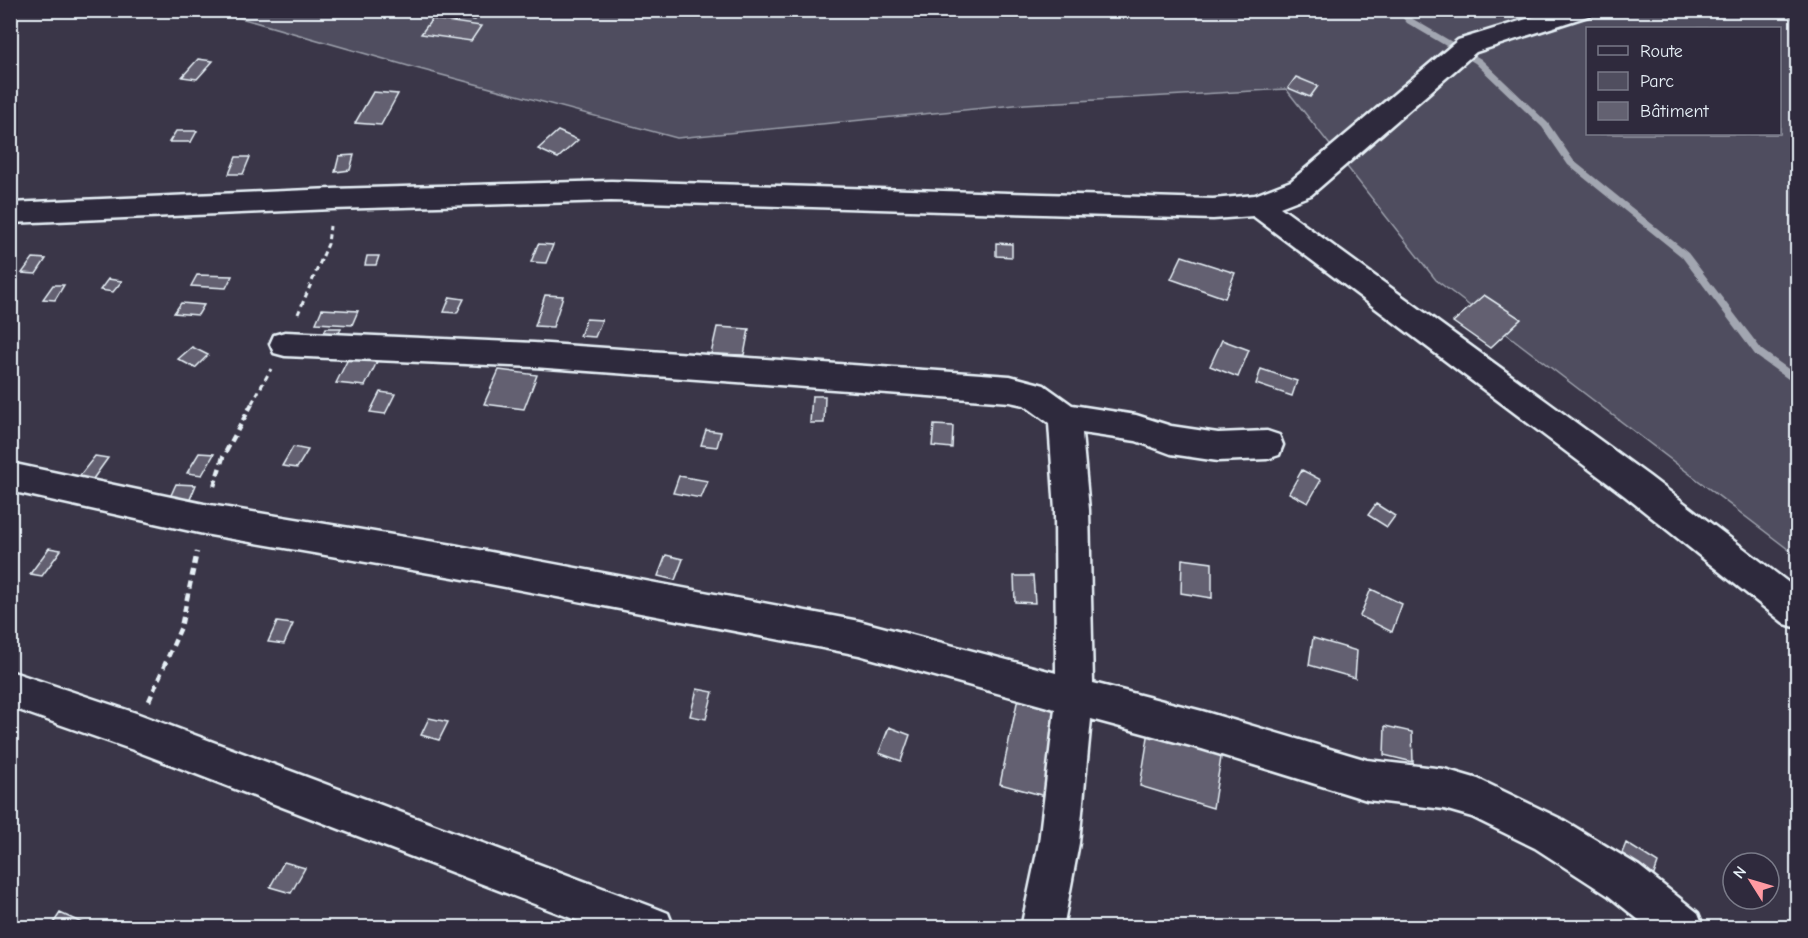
<svg xmlns="http://www.w3.org/2000/svg" width="1808" height="938" viewBox="0 0 1808 938" font-family="'Comic Neue',sans-serif">
<rect width="100%" height="100%" fill="#3a3648"/>
<filter id="ink" filterUnits="userSpaceOnUse"><feTurbulence type="fractalNoise" baseFrequency=".0167" numOctaves="2"/><feDisplacementMap in="SourceGraphic" scale="12" xChannelSelector="R" yChannelSelector="G"/><feConvolveMatrix kernelMatrix="1 2 1 2 8 2 1 2 1" color-interpolation-filters="sRGB"/></filter>
<g filter="url(#ink)">
<path fill="#504e5f" stroke="#9ca0ac" stroke-width="1.5" fill-rule="evenodd" d="M216 11H1785L1798 24 1797 556 1436 280 1286 89 1025 104 677 138 412 67ZM1588 28H1780V134H1588Z"/>
<g fill="none" stroke-linecap="round" stroke-linejoin="round">
<path fill="#a2a6b1" fill-rule="evenodd" d="M1396 10H1404L1413 19 1481 59 1548 123 1574 161 1688 253 1762 350 1798 376V386L1756 356 1682 257 1568 165 1542 127 1475 63 1407 23Z"/>
</g>
<path fill="#636171" stroke="#e8f1f8" stroke-width="1.5" d="M96 10H112L108 17H92Z
M445 10H481L475 20 441 16Z
M432 19 481 26 471 41 421 34Z
M198 59 213 61 197 79 182 77Z
M1296 77 1318 86 1310 97 1288 88Z
M373 92 398 94 381 125 355 123Z
M176 131H197L191 142H169Z
M558 131 578 140 558 158 538 149Z
M354 155 350 170 335 172 339 156Z
M236 157H250L243 174H229Z
M996 243 1012 244V257L996 256Z
M538 244 553 245 546 263 531 262Z
M367 256H379L376 265H365Z
M1182 256 1235 273 1225 298 1171 279Z
M33 258 46 259 36 274 22 273Z
M197 275 232 276 226 288 191 286Z
M108 279 122 281 113 292 100 290Z
M53 285H64L55 300 43 299Z
M545 295 563 296 553 327 535 326Z
M1484 295 1521 319 1490 348 1453 322Z
M450 297 464 299 457 313 444 312Z
M181 303 204 305 198 315 174 313Z
M322 309 358 311 352 325 316 323Z
M586 319 602 320 595 337 580 336Z
M717 327 749 329 744 355 711 354Z
M326 328H341L337 338 322 337Z
M1222 340 1249 350 1238 377 1210 366Z
M192 347 208 355 195 368 178 359Z
M348 359 377 362 365 386 336 383Z
M1261 369 1297 381 1292 396 1256 384Z
M499 370 537 375 524 409 484 404Z
M380 392 395 394 385 414 370 412Z
M812 396H825L824 423H810Z
M934 425 953 426 952 448 932 446Z
M706 430 721 432 717 447 701 445Z
M293 447 308 450 297 468 282 466Z
M199 453 214 454 202 475 187 473Z
M95 456 108 458 90 483 77 479Z
M1302 470 1321 480 1308 503 1289 493Z
M679 476 708 481 701 498 673 493Z
M176 484 196 485 188 504H167Z
M1376 504 1395 516 1387 527 1368 515Z
M49 548 61 550 42 576 30 574Z
M666 555 683 559 675 580 658 576Z
M1182 559 1212 563V598L1181 593Z
M1014 576H1033L1035 603 1015 602Z
M1371 589 1402 604 1392 632 1360 616Z
M277 622 293 624 284 644 268 642Z
M1313 638 1357 651 1355 678 1309 665Z
M697 689 713 692 706 719 690 716Z
M1018 698 1061 708 1045 796 1000 784Z
M429 718 448 722 439 740 421 735Z
M1385 726 1412 732 1413 762 1384 755Z
M889 727 910 735 901 761 879 753Z
M1149 731 1222 751 1213 808 1140 786Z
M1626 843 1658 863 1651 883 1618 863Z
M284 862 305 868 291 893 270 887Z
M60 913 93 928H50Z"/>
<g fill="none" stroke-linecap="round" stroke-linejoin="round">
<g stroke="#e8f1f8" stroke-width="5">
<path id="minor" d="M1556 10H1595L1591 15 1476 52 1311 195 1280 207 1649 476 1798 590V628L1785 624 1625 496 1253 216 1213 219 611 201 332 209 10 223V203L332 189 611 181 1213 199 1255 195 1291 181 1458 40Z
M285 332 534 343 1010 376 1044 385 1072 405 1136 415 1171 426 1218 433 1267 431 1279 435 1283 445 1279 455 1267 459 1218 461 1171 454 1136 441 1082 433 1089 510 1093 683 1202 711 1367 760 1444 769 1478 779 1563 820 1639 866 1698 913 1704 928H1649L1609 896 1535 848 1472 817 1444 809 1367 800 1202 749 1091 719 1079 843 1063 928H1021L1039 843 1055 709 859 655 453 577 204 534 10 491V463L204 504 453 545 859 621 1056 673 1055 510 1049 423 1024 405 1010 402 534 367 285 356 274 353 270 344 274 335Z
M10 671 136 713 653 907 668 913 674 928H597L136 751 10 707Z"/>
</g>
<path stroke="#e8f1f8" stroke-width="3" stroke-dasharray="5 4" stroke-linecap="butt" d="M298 314 328 244 330 226
M252 403 271 369"/>
<path stroke="#e8f1f8" stroke-width="4.5" stroke-dasharray="7 5" stroke-linecap="butt" d="M214 486 223 457 253 402
M149 701 181 627 197 552"/>
<use href="#minor" fill="#2f2a3d" fill-rule="evenodd"/>
</g>
</g>
<rect width="1808" height="938" fill="none" stroke="#2f2a3d" stroke-width="36"/>
<rect x="18" y="18" width="1772" height="902" fill="none" stroke="#e8f1f8" stroke-width="2" filter="url(#ink)"/>
<rect x="1586" y="27" width="195" height="108" fill="#2f2a3d" stroke="#797a88" stroke-width="1.5"/>
<rect x="1598" y="46" width="30" height="9" fill="#2f2a3d" stroke="#797a88" stroke-width="1.5"/>
<text x="1640" y="57" font-size="18" fill="#e8f1f8">Route</text>
<rect x="1598" y="72" width="30" height="18" fill="#504e5f" stroke="#797a88" stroke-width="1.5"/>
<text x="1640" y="87" font-size="18" fill="#e8f1f8">Parc</text>
<rect x="1598" y="102" width="30" height="18" fill="#636171" stroke="#797a88" stroke-width="1.5"/>
<text x="1640" y="117" font-size="18" fill="#e8f1f8">Bâtiment</text>
<g transform="translate(1751 881) rotate(307)"><circle r="28" fill="#2f2a3d" stroke="#797a88" stroke-width="1.5"/>
<path d="M0-4.5L10 22L0 15L-10 22Z" fill="#ff9aa2"/>
<text y="-9" font-size="16" font-weight="bold" text-anchor="middle" fill="#e8f1f8">N</text>
</g>
</svg>
